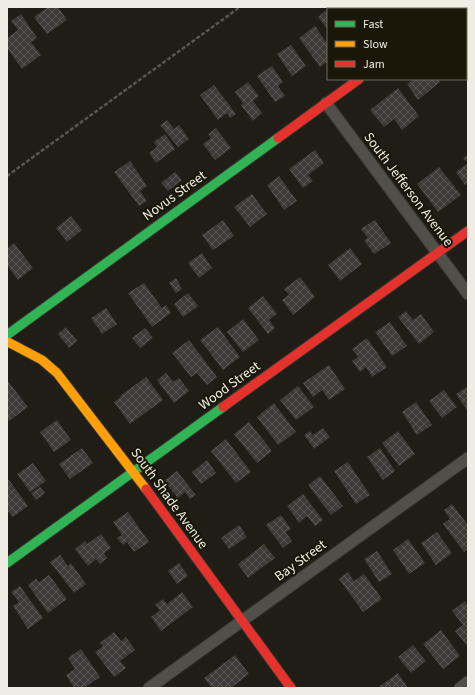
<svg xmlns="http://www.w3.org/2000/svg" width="475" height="695" viewBox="0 0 475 695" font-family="'Source Sans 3',sans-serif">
<defs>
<pattern id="building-cross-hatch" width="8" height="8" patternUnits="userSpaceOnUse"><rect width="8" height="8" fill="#3d3a38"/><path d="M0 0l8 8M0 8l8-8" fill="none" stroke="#595755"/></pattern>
</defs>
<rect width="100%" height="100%" fill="#1f1d15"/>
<path fill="url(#building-cross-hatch)" d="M48 7H58L67 20 47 34 34 17Z
M328 9V30L318 17Z
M21 14 37 38 31 42 41 55 22 69 7 48V38L18 30 11 21Z
M315 26 328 45V61L320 67 299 38Z
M291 45 306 66 292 76 277 54Z
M468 45V69L466 71V47Z
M272 66 283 82 278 86 285 96 275 102 257 76Z
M414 79H438L440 82 418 100 407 84Z
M248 82 259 96 253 101 262 113 253 121 241 105 243 103 235 92Z
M214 85 236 114 230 118 227 113 218 120 200 95Z
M398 88 419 116 402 130 394 119 384 127 370 110Z
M167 120 174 129 179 125 189 139 178 147 160 125Z
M216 128 231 148 215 160 203 144 211 138 208 134Z
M165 134 175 149 156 163 149 153 157 147 154 142Z
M315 150 324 163 308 175 313 181 303 188 289 169Z
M468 154V183L465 185 456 172 468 163 463 158Z
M130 161 147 186 140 191 147 201 139 206 114 172Z
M439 167 461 195 438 212 417 184Z
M175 172 182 180 168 191 161 183Z
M279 176 297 201 284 210 267 185Z
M252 194 267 214 250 227 234 207Z
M71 216 82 230 67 242 56 228Z
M223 220 234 236 213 250 202 235Z
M375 220 391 243 374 254 364 240 368 238 361 229Z
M14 243 33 268 18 280 7 265V249Z
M350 248 362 264 340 281 328 265Z
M202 253 212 268 199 278 188 263Z
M300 277 315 297 293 315 282 300 289 295 284 289Z
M176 278 182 289 176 293 169 283Z
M144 283 162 308 166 305 171 313 152 327 128 293Z
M188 293 198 306 183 317 174 304Z
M263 296 277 314 269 320 275 328 268 334 248 308Z
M106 308 117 324 102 334 91 318Z
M406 311 413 320 421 314 434 332 419 344 398 317Z
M243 319 259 340 243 352 227 332Z
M390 322 407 346 392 356 375 332Z
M66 327 77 341 69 348 58 334Z
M218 327 240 357 223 370 200 340Z
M145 328 153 338 140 348 132 338Z
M367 338 387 367 372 377 366 367 360 372 352 361 358 357 352 349Z
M189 340 217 377 207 385 197 373 191 377 172 353Z
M329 365 345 389 329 400 322 390 313 397 303 383Z
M166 373 173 382 179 378 189 391 174 403 157 380Z
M146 377 163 400 130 424 114 402 121 397 120 396Z
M7 380 28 407 9 421 7 418Z
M298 386 314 407 296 420 280 400Z
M468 386V412L456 394Z
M444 390 457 407 442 418 429 401Z
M416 402 432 425 417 435 402 412Z
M274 403 296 432 278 445 257 417Z
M57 420 71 440 54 452 40 432Z
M249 422 272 451 257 463 234 434Z
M323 428 330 437 314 449 304 435 310 431 313 435Z
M398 431 415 454 399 466 382 443Z
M226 439 251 472 236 483 211 451Z
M82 448 93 463 70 479 59 464Z
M380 448 395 471 383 480 367 457Z
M207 460 216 473 201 484 192 472Z
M348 462 370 495 356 504 334 471Z
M33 463 46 481 30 492 17 474Z
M177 471 196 495 190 499 185 492 178 498 164 481Z
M320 476 343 506 331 515 308 485Z
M9 480 28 506 13 517 7 510V481Z
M40 487 45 493 36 500 31 493Z
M303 494 323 520 315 526 307 516 299 523 287 506Z
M452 504 468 525V549L464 552 443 524 450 519 444 510Z
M128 512 149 542 134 552 127 542 123 545 117 538 122 535 113 522Z
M281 515 291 529 286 532 292 541 283 548 266 525Z
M239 525 247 537 229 549 221 538Z
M437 532 452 553 436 565 421 543Z
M101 534 111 548 104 553 107 558 100 564 96 559 88 566 75 549 85 541 87 544Z
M408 539 425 563 409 574 393 550Z
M264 544 275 558 248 578 238 564Z
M377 551 392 574 379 582 364 559Z
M60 555 68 566 71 563 86 584 74 593 50 562Z
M179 563 188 576 177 584 168 571Z
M348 572 354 581 364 574 382 599 363 612 339 579Z
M49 575 67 599 48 613 28 585 36 579 39 582Z
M20 586 43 618 28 629 13 606 19 602 11 592Z
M182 592 193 607 161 631 151 617 160 610 155 605 163 599 167 604Z
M465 601 468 606 467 646 455 631 463 625 452 611Z
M441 630 460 656 443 669 423 644Z
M114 632 121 641 126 637 135 650 120 661 126 668 114 677 95 652 103 646 100 643Z
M413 645 426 661 411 673 398 657Z
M81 649 100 677 84 688H74L66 675 75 669 68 658Z
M235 655 249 674 231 688H212L204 678Z
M398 673 408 688H377Z"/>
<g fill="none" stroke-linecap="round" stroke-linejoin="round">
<g stroke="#3a3833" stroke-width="13">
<path id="street" d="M456 9 459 7
M326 103 468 294
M149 688 468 458
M460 688 468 682"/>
</g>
<g stroke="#3a3833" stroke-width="11">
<path id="fast" d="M7 335 278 138
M7 563 223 407"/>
</g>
<g stroke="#3a3833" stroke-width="11">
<path id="slow" d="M8 342 42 360 57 373 146 489"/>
</g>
<g stroke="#3a3833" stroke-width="11">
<path id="jam" d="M278 138 359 79
M223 407 468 231
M146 489 291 688"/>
</g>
<path stroke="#575650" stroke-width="2.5" stroke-dasharray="4 2" stroke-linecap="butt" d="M7 176 240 7"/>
<use href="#street" stroke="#514f49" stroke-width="11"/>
<use href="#fast" stroke="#30b455" stroke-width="9"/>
<use href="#slow" stroke="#ff9f0a" stroke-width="9"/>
<use href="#jam" stroke="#e5322d" stroke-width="9"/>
</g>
<g text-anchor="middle" stroke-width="4" stroke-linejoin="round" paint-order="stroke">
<g font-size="14" fill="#eeece3" stroke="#1a1708">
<text transform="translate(409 189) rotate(53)" y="5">South Jefferson Avenue</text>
<text transform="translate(174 195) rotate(-36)" y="5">Novus Street</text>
<text transform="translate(229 385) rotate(-36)" y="5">Wood Street</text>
<text transform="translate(170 498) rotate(54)" y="5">South Shade Avenue</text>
<text transform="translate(300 560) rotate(-36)" y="5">Bay Street</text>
</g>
</g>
<rect width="475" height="695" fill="none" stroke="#eeece3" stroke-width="16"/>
<rect x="327" y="8" width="140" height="72" fill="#1a1708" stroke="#6f6c60"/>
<rect x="335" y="21" width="20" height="6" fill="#30b455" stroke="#6f6c60"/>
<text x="363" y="28" font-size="12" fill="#eeece3">Fast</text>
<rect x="335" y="41" width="20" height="6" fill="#ff9f0a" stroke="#6f6c60"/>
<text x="363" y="48" font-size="12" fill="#eeece3">Slow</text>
<rect x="335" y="61" width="20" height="6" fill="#e5322d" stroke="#6f6c60"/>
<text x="363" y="68" font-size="12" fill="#eeece3">Jam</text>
</svg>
